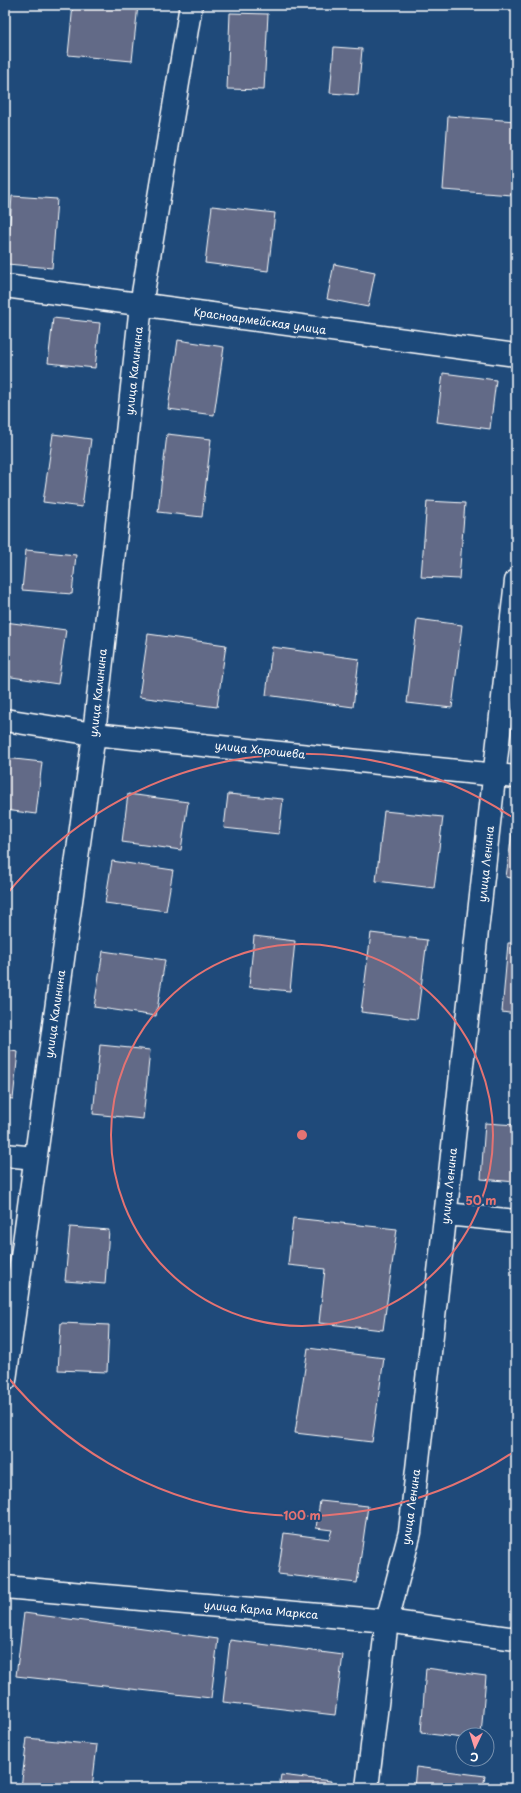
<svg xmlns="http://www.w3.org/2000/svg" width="521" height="1793" viewBox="0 0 521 1793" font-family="'Playpen Sans',sans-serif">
<rect width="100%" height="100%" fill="#1f4a7a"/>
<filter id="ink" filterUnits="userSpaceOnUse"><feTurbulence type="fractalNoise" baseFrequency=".025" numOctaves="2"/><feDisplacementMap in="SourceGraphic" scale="8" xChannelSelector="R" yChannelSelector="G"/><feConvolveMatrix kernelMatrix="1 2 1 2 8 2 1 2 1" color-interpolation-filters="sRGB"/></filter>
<g filter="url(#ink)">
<path fill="#626a87" stroke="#fff" d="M73 5H138L132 61 68 55Z
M230 13 268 14 264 90 227 89Z
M334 47 362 49 358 95 330 93Z
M448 116 516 121 512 195 443 190Z
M12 196 57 199 52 268 7 264Z
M212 206 275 213 268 271 205 263Z
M334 264 375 272 368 307 327 299Z
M53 318 100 323 95 368 48 363Z
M178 340 224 347 214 415 168 409Z
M443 373 496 380 490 429 437 422Z
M53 434 91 439 82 507 43 502Z
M167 434 211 439 202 517 158 512Z
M427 501 465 503 459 579 421 577Z
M26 550 76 555 72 594 22 590Z
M417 619 462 625 452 708 407 703Z
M5 622 66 630 58 684 5 676Z
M148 634 226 645 217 707 139 697Z
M272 647 359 659 353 707 266 695Z
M5 758 42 762 36 814 5 810Z
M128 794 188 802 181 850 122 842Z
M228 794 283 799 279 834 224 828Z
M384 811 443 817 434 888 376 881Z
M513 825H516V879L506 877Z
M112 861 173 870 166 911 105 903Z
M371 933 427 940 417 1019 361 1012Z
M254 936 295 941 290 991 249 987Z
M508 943H516V1014L502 1012Z
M103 951 165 960 156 1016 94 1007Z
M100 1045 150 1050 143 1119 93 1114Z
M5 1050 18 1052 13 1099 5 1098Z
M485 1123 516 1125V1182L481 1179Z
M293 1218 397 1229 383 1330 319 1323 325 1269 288 1265Z
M70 1227 109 1230 105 1284 65 1281Z
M61 1323 109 1325 107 1372 58 1370Z
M308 1348 384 1358 372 1442 295 1433Z
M320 1501 368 1506 357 1583 278 1574 284 1533 329 1539 332 1530 316 1528Z
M24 1613 218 1639 211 1698 16 1676Z
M230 1640 343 1655 335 1715 223 1702Z
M426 1668 486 1676 481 1735H463V1738L421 1733Z
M516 1694V1722L513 1721Z
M27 1738 97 1745 92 1788H21Z
M416 1767 485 1776 483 1788H414Z
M281 1775 331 1781 330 1788H279Z"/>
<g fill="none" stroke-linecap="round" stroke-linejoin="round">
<g stroke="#fff" stroke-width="25">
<path id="street" d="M5 286 516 355
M94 734 141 305 191 5
M5 1155 35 1158
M446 1214 516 1221
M5 1587 387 1621 516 1639"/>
</g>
<g stroke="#fff" stroke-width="25">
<path id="secondary" d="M5 720 94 734 516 777
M5 1380 94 734
M367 1788 387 1621 410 1532 516 581"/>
</g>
<use href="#street" stroke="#1f4a7a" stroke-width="22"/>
<use href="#secondary" stroke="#1f4a7a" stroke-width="22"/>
</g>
</g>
<g fill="none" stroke="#e47373" stroke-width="2">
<circle cx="302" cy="1135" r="191"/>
<path d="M515 1451A381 381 0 0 1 6 1375M6 895A381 381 0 0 1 515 819"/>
</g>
<g text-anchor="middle" stroke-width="4" stroke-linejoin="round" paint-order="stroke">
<g font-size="11" fill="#fff" stroke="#1f4a7a">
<text transform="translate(260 321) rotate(8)" y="4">Красноармейская улица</text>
<text transform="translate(134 371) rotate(-84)" y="4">улица Калинина</text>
<text transform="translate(98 693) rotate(-84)" y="4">улица Калинина</text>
<text transform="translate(260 750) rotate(6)" y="4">улица Хорошева</text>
<text transform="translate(486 864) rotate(-84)" y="4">улица Ленина</text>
<text transform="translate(55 1014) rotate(-82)" y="4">улица Калинина</text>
<text transform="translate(449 1186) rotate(-84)" y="4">улица Ленина</text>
<text transform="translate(411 1507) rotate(-82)" y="4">улица Ленина</text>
<text transform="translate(261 1610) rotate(5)" y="4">улица Карла Маркса</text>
</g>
</g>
<circle cx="302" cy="1135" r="6" fill="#e47373" stroke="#1f4a7a" stroke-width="2"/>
<g font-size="12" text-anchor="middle" font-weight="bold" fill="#e47373" stroke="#1f4a7a" stroke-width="4" stroke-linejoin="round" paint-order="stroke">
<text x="481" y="1205">50 m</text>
<text x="302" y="1520">100 m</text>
</g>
<rect width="521" height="1793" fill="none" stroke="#1f4a7a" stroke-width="20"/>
<rect x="10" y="10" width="501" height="1773" fill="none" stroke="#fff" stroke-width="1.5" filter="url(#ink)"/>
<g transform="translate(475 1747) rotate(184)"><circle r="19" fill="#1f4a7a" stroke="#7992af"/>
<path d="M0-3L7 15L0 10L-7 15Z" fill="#ff9aa2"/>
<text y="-6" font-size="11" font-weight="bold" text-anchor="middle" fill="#ffffff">С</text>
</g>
</svg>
